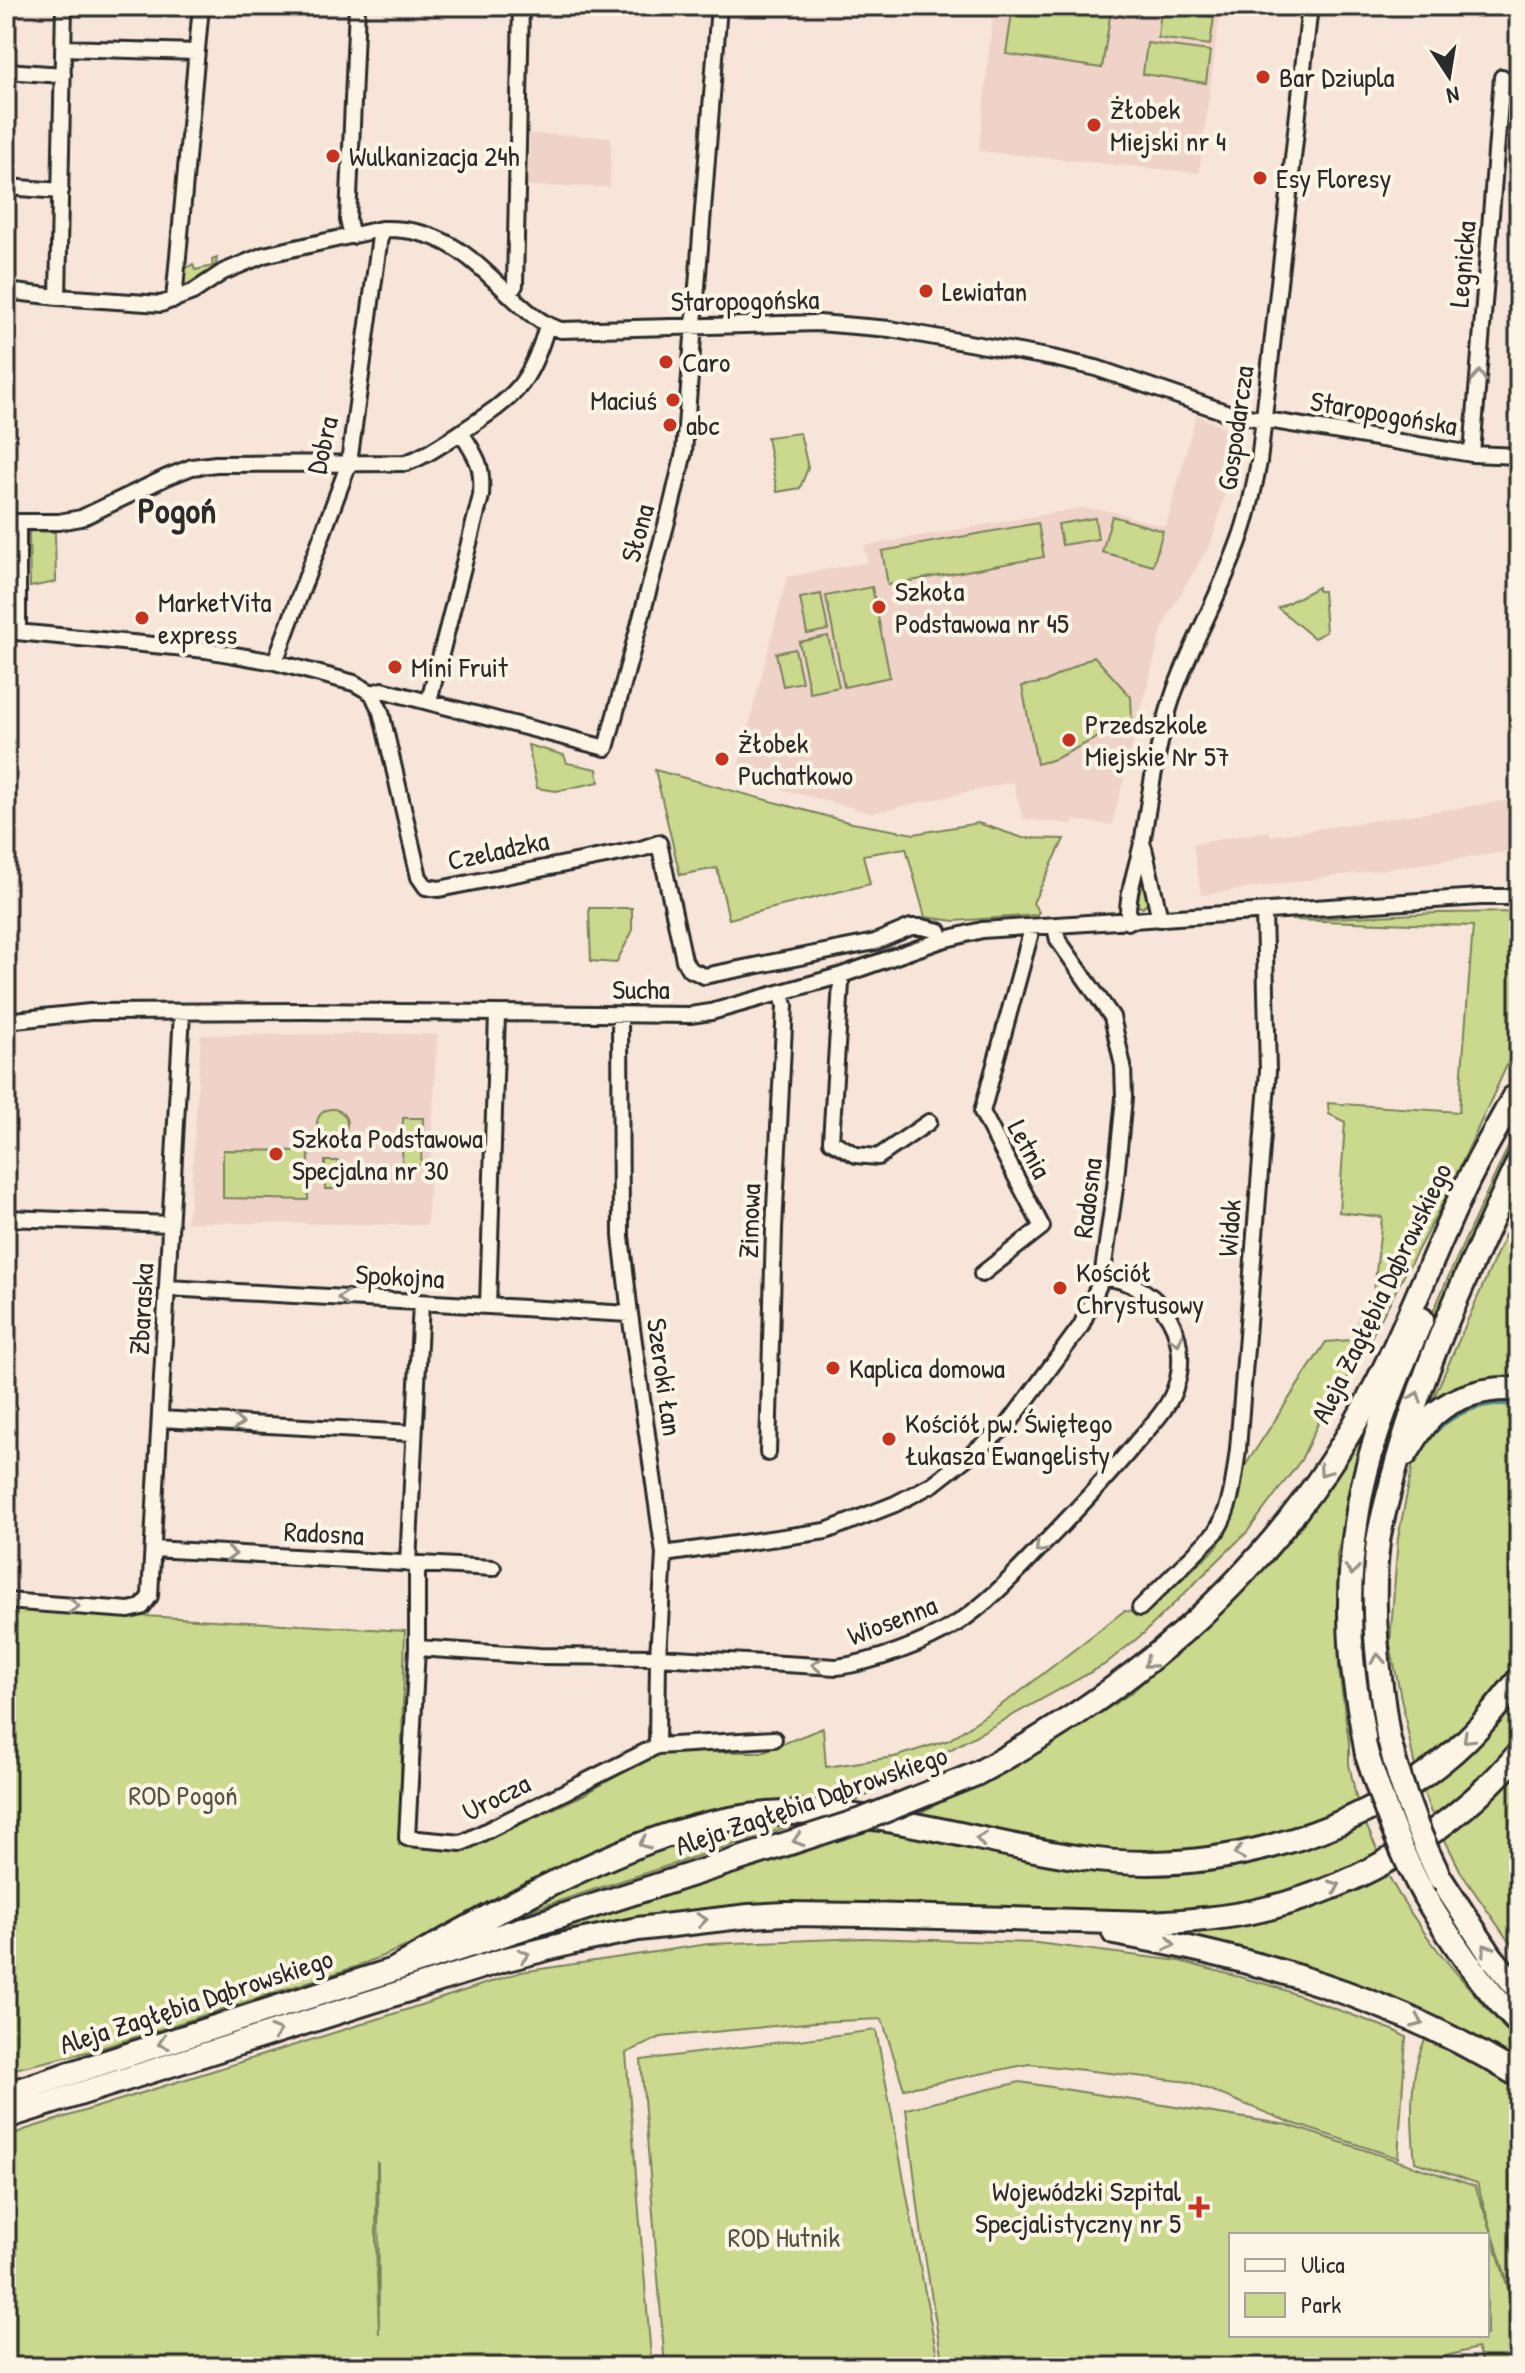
<svg xmlns="http://www.w3.org/2000/svg" width="1525" height="2373" viewBox="0 0 1525 2373" font-family="'Patrick Hand',sans-serif">
<rect width="100%" height="100%" fill="#f6e5d8"/>
<filter id="ink" filterUnits="userSpaceOnUse"><feTurbulence type="fractalNoise" baseFrequency=".0125" numOctaves="2"/><feDisplacementMap in="SourceGraphic" scale="16" xChannelSelector="R" yChannelSelector="G"/><feConvolveMatrix kernelMatrix="1 2 1 2 8 2 1 2 1" color-interpolation-filters="sRGB"/></filter>
<g filter="url(#ink)">
<path fill="#efd2c8" d="M994 6H1221L1199 173 979 151Z
M530 134 611 137 610 187 528 186Z
M1196 415 1231 431 1238 444 1212 541 1168 615 1160 636 1112 825 1074 820 1073 824 1023 819 1013 782 872 813 747 780 737 771 787 577 868 562 864 546 1081 508 1110 511 1166 527Z
M1519 799V850L1201 895 1193 844 1269 831 1271 836Z
M407 1034 437 1035 427 1225 186 1222 190 1204 201 1035Z"/>
<path fill="#cad98d" stroke="#7a825c" stroke-width="2" fill-rule="evenodd" d="M1013 6H1084L1111 10 1102 68 1006 54Z
M1161 9 1214 17 1210 45 1158 38Z
M1147 43 1210 51 1206 83 1143 74Z
M217 258 215 268 182 287V271L193 264 195 270 213 266 212 260Z
M800 433 808 468 800 488 777 492 767 437Z
M1112 516 1163 531 1153 566 1102 552Z
M1095 518 1098 539 1062 545 1058 524Z
M1038 523 1044 557 888 585 882 551Z
M31 531 55 532 56 582 30 587 29 533Z
M872 587 890 677 844 687 826 596Z
M1318 587V591H1323L1326 632 1314 638 1278 608Z
M821 594 828 630 807 634 800 598Z
M828 636 839 687 810 693 799 642Z
M795 649 802 682 783 686 776 653Z
M1094 656 1131 697 1132 720 1055 759 1037 764 1022 686 1045 682Z
M528 745 564 755 567 763 597 769 599 782 556 791 537 788Z
M655 770 852 823 914 834 978 823 1023 838 1064 839 1033 903 1039 912 1036 915 955 921 925 917 906 848 863 855 870 884 729 919 717 868 680 875Z
M1138 877H1144L1148 902 1143 908 1136 905Z
M589 908H632V932L616 963 591 961Z
M1519 912V1039L1448 1193 1353 1371 1326 1406 1301 1460 1247 1532 1144 1633 1104 1665 853 1803 761 1804 355 1967 92 2051 6 2071V1608L405 1631 399 1845 469 1848 583 1795 659 1752H762L823 1728 826 1767 894 1757 949 1740 1017 1694 1124 1611 1146 1613 1218 1546 1236 1507 1241 1472 1326 1342 1351 1340 1363 1309 1372 1310 1382 1217 1339 1212 1345 1122 1329 1114 1328 1103 1459 1112 1473 926 1291 920 1438 913Z
M317 1124a15 15 0 1 1 30 0a15 15 0 1 1-30 0Z
M403 1118H423L421 1165H402Z
M1519 1124V1142C1489 1207 1460 1272 1433 1338 1410 1393 1388 1447 1374 1506L1368 1662 1365 1667 1362 1666C1359 1621 1356 1571 1364 1526 1392 1385 1459 1253 1519 1124Z
M223 1150 309 1151 308 1200 223 1198Z
M325 1161H339L338 1189H325Z
M1519 1203V1956L1462 1874 1430 1810 1415 1767 1390 1644 1398 1538 1420 1429Z
M1370 1416 1337 1555 1339 1671 1349 1742V1764L1358 1806 1322 1823 1217 1849 1125 1855 1064 1847 915 1815 1015 1766 1063 1738 1131 1693 1210 1623 1267 1565 1318 1497Z
M1363 1818 1380 1856 1312 1886 1207 1913 701 1911 14 2106 17 2097 710 1877 778 1861 883 1825 1059 1862 1283 1854 1327 1840Z
M800 1823 525 1912 517 1913 638 1848 744 1825Z
M1388 1875C1421 1938 1473 1992 1519 2045V2072L1175 1936 1290 1916Z
M864 1938 1037 1943 1179 1961 1273 1986 1393 2030 1406 2037 1398 2158 1289 2122 1190 2082 1030 2064 904 2089 882 2019 816 2022 661 2037 626 2053 651 2358 623 2367H6V2137L27 2129 381 2018 521 1972 708 1944ZM377 2163 378 2164 379 2334 376 2240Z
M876 2030 939 2367H665L641 2060Z
M1426 2038 1465 2056 1519 2088V2319L1477 2183 1415 2162C1411 2124 1408 2072 1426 2038Z
M1020 2082 1288 2125 1475 2186 1491 2230 1519 2327V2367H1484L1477 2348 1404 2367H943L922 2237 906 2109ZM1231 2235H1487V2335H1231Z"/>
<g fill="none" stroke-linecap="round" stroke-linejoin="round">
<path stroke="#598a8d" stroke-width="4" d="M1417 1459C1422 1450 1427 1439 1435 1432 1456 1411 1489 1399 1519 1406"/>
<g stroke="#2b2b2b" stroke-width="20">
<path id="minor" d="M63 48 197 52
M6 71 63 75
M6 187 61 191
M352 236 348 220 357 6
M6 291 58 297 161 304 193 292 223 272 264 255 381 229C442 227 469 256 510 295 526 310 540 324 561 330L819 323 890 329 1053 358 1096 368 1231 414 1472 454 1519 456
M509 294 515 285 521 6
M58 297 64 6
M174 300 201 6
M1472 454 1502 77
M6 522H59L81 518 167 477 192 467 216 464 406 463C426 456 441 445 460 433 512 398 529 389 547 326
M6 631 206 650 275 662 354 683 372 693 381 712 419 877 426 887 439 889 641 849 659 843 684 960 689 969 704 976 875 942 911 927H922L939 931 942 940
M18 632V523
M275 662 349 463 381 229
M372 693 382 690 606 748 672 503 684 452 719 6
M429 701 481 496C483 463 477 459 461 432
M1144 848 1160 919
M1128 922C1126 893 1138 866 1143 838 1151 787 1158 738 1175 690 1195 636 1224 587 1242 533 1250 510 1254 486 1259 462L1310 6
M839 976 841 983 831 1141 856 1155 878 1157 929 1122
M620 1015 621 1236 630 1314 664 1554 658 1657 657 1746
M6 1021 90 1012 305 1011 690 1015 711 1012 839 976 942 940 982 930 1480 897H1519
M6 1218 171 1224
M982 1274 1042 1227 982 1112 1030 936V928
M168 1288 630 1314
M488 1306 497 1014
M160 1419 413 1433
M768 1453 774 1229 785 1005 781 993
M153 1549 493 1568
M664 1554 826 1531 895 1504 933 1484 1007 1426 1081 1326 1102 1278 1115 1188 1124 1098 1123 1066 1112 1017 1058 940 1055 927
M408 1564 421 1303
M417 1565V1648L407 1838 462 1843 657 1746 774 1739
M6 1601 129 1610 142 1607 150 1596 182 1012
M1140 1608 1216 1532C1232 1506 1234 1479 1238 1449L1268 1071 1264 912
M417 1648 539 1656 658 1657 837 1667C874 1662 924 1644 956 1624 987 1604 1012 1577 1037 1551 1071 1516 1104 1481 1135 1444 1149 1427 1166 1412 1174 1391 1185 1364 1181 1333 1164 1310 1151 1292 1125 1278 1102 1278"/>
</g>
<g stroke="#2b2b2b" stroke-width="28">
<path id="primary" d="M1406 1454C1415 1440 1423 1424 1436 1413 1457 1395 1492 1386 1519 1390
M1388 1736C1378 1672 1370 1606 1378 1542 1381 1520 1388 1498 1393 1477 1422 1366 1472 1263 1519 1160
M1367 1755C1362 1723 1355 1690 1352 1658 1348 1610 1350 1559 1358 1511 1368 1447 1396 1379 1422 1319
M976 1774C1148 1682 1292 1554 1380 1377 1412 1314 1436 1247 1467 1183 1481 1154 1498 1127 1513 1098
M1440 1878 1491 1956 1519 1990
M1425 1897C1454 1945 1480 1983 1519 2024
M1114 1933C1255 1958 1397 1999 1519 2076
M397 1968C444 1940 488 1916 537 1891 610 1855 685 1821 768 1814 875 1805 977 1843 1082 1858 1205 1877 1348 1839 1444 1760 1473 1737 1496 1708 1519 1679
M6 2094 752 1855
M6 2117 503 1960 570 1943 638 1929 749 1916 785 1914 866 1915 1149 1923C1189 1921 1230 1918 1269 1908 1365 1884 1455 1828 1519 1753"/>
</g>
<use href="#minor" stroke="#fcf5e5" stroke-width="14"/>
<use href="#primary" stroke="#fcf5e5" stroke-width="22"/>
<g stroke="#2b2b2b" stroke-width="28" stroke-linecap="butt">
<path id="primary-bridge" d="M1388 1736C1400 1786 1417 1832 1440 1878
M1367 1755C1383 1804 1400 1852 1425 1897
M752 1855 864 1819 976 1774"/>
</g>
<use href="#primary-bridge" stroke="#fcf5e5" stroke-width="22"/>
</g>
<defs><path id="oneway-chevron" d="M-2-3.5L2.5 0L-2 3.5" fill="none" stroke-width="1.6" stroke-linecap="round" stroke-linejoin="round" transform="scale(2)"/></defs>
<g stroke="#949088">
<use href="#oneway-chevron" transform="translate(1479 376) rotate(-85)"/>
<use href="#oneway-chevron" transform="translate(343 1298) rotate(-177)"/>
<use href="#oneway-chevron" transform="translate(1177 1340) rotate(75)"/>
<use href="#oneway-chevron" transform="translate(1416 1397) rotate(-70)"/>
<use href="#oneway-chevron" transform="translate(238 1423) rotate(3)"/>
<use href="#oneway-chevron" transform="translate(1324 1471) rotate(125)"/>
<use href="#oneway-chevron" transform="translate(1040 1548) rotate(134)"/>
<use href="#oneway-chevron" transform="translate(231 1554) rotate(3)"/>
<use href="#oneway-chevron" transform="translate(1352 1570) rotate(93)"/>
<use href="#oneway-chevron" transform="translate(74 1606) rotate(4)"/>
<use href="#oneway-chevron" transform="translate(1378 1659) rotate(-93)"/>
<use href="#oneway-chevron" transform="translate(1149 1663) rotate(141)"/>
<use href="#oneway-chevron" transform="translate(817 1665) rotate(-176)"/>
<use href="#oneway-chevron" transform="translate(1468 1738) rotate(136)"/>
<use href="#oneway-chevron" transform="translate(981 1839) rotate(-169)"/>
<use href="#oneway-chevron" transform="translate(798 1840) rotate(162)"/>
<use href="#oneway-chevron" transform="translate(644 1843) rotate(158)"/>
<use href="#oneway-chevron" transform="translate(1239 1853) rotate(170)"/>
<use href="#oneway-chevron" transform="translate(1335 1886) rotate(-24)"/>
<use href="#oneway-chevron" transform="translate(702 1920) rotate(-7)"/>
<use href="#oneway-chevron" transform="translate(1170 1944) rotate(12)"/>
<use href="#oneway-chevron" transform="translate(1487 1949) rotate(-126)"/>
<use href="#oneway-chevron" transform="translate(524 1955) rotate(-15)"/>
<use href="#oneway-chevron" transform="translate(1418 2022) rotate(24)"/>
<use href="#oneway-chevron" transform="translate(276 2032) rotate(-18)"/>
<use href="#oneway-chevron" transform="translate(163 2043) rotate(162)"/>
</g>
</g>
<g fill="#c8321e" stroke="#fcf5e5" stroke-width="3">
<circle cx="1263" cy="77" r="8"/>
<circle cx="1094" cy="125" r="8"/>
<circle cx="333" cy="156" r="8"/>
<circle cx="1260" cy="178" r="8"/>
<circle cx="926" cy="291" r="8"/>
<circle cx="666" cy="362" r="8"/>
<circle cx="673" cy="400" r="8"/>
<circle cx="670" cy="425" r="8"/>
<circle cx="879" cy="607" r="8"/>
<circle cx="142" cy="618" r="8"/>
<circle cx="395" cy="667" r="8"/>
<circle cx="1069" cy="740" r="8"/>
<circle cx="722" cy="759" r="8"/>
<circle cx="276" cy="1154" r="8"/>
<circle cx="1060" cy="1288" r="8"/>
<circle cx="833" cy="1368" r="8"/>
<circle cx="889" cy="1439" r="8"/>
<path d="M1195 2195h8v8h8v8h-8v8h-8v-8h-8v-8h8z"/>
</g>
<g text-anchor="middle" stroke-width="8" stroke-linejoin="round" paint-order="stroke">
<g font-size="28" fill="#2b2b2b" stroke="#fcf5e5" text-anchor="start">
<text x="1279" y="87">Bar Dziupla</text>
<text x="1110" y="119">Żłobek<tspan x="1110" dy="32">Miejski nr 4</tspan></text>
<text x="349" y="166">Wulkanizacja 24h</text>
<text x="1276" y="188">Esy Floresy</text>
<text x="942" y="301">Lewiatan</text>
<text x="682" y="372">Caro</text>
<text x="657" y="410" text-anchor="end">Maciuś</text>
<text x="686" y="435">abc</text>
<text x="895" y="601">Szkoła<tspan x="895" dy="32">Podstawowa nr 45</tspan></text>
<text x="158" y="612">MarketVita<tspan x="158" dy="32">express</tspan></text>
<text x="411" y="677">Mini Fruit</text>
<text x="1085" y="734">Przedszkole<tspan x="1085" dy="32">Miejskie Nr 57</tspan></text>
<text x="738" y="753">Żłobek<tspan x="738" dy="32">Puchatkowo</tspan></text>
<text x="292" y="1148">Szkoła Podstawowa<tspan x="292" dy="32">Specjalna nr 30</tspan></text>
<text x="1076" y="1282">Kościół<tspan x="1076" dy="32">Chrystusowy</tspan></text>
<text x="849" y="1378">Kaplica domowa</text>
<text x="905" y="1433">Kościół pw. Świętego<tspan x="905" dy="32">Łukasza Ewangelisty</tspan></text>
<text x="1181" y="2201" text-anchor="end">Wojewódzki Szpital<tspan x="1181" dy="32">Specjalistyczny nr 5</tspan></text>
</g>
<g font-size="28" fill="#2b2b2b" stroke="#fcf5e5">
<text transform="translate(1462 264) rotate(-85)" y="10">Legnicka</text>
<text transform="translate(745 300) rotate(-1)" y="10">Staropogońska</text>
<text transform="translate(1384 413) rotate(10)" y="10">Staropogońska</text>
<text transform="translate(1235 428) rotate(-82)" y="10">Gospodarcza</text>
<text transform="translate(322 445) rotate(-77)" y="10">Dobra</text>
<text transform="translate(637 533) rotate(-75)" y="10">Słona</text>
<text transform="translate(498 850) rotate(-12)" y="10">Czeladzka</text>
<text x="641" y="999">Sucha</text>
<text transform="translate(1030 1149) rotate(62)" y="10">Letnia</text>
<text transform="translate(1087 1198) rotate(-83)" y="10">Radosna</text>
<text transform="translate(749 1221) rotate(-88)" y="10">Zimowa</text>
<text transform="translate(1229 1228) rotate(-86)" y="10">Widok</text>
<text transform="translate(400 1276) rotate(3)" y="10">Spokojna</text>
<text transform="translate(1381 1293) rotate(-64)" y="10">Aleja Zagłębia Dąbrowskiego</text>
<text transform="translate(141 1309) rotate(-87)" y="10">Zbaraska</text>
<text transform="translate(665 1377) rotate(82)" y="10">Szeroki Łan</text>
<text transform="translate(324 1533) rotate(3)" y="10">Radosna</text>
<text transform="translate(892 1620) rotate(-21)" y="10">Wiosenna</text>
<text transform="translate(496 1797) rotate(-27)" y="10">Urocza</text>
<text transform="translate(811 1800) rotate(-19)" y="10">Aleja Zagłębia Dąbrowskiego</text>
<text transform="translate(196 2001) rotate(-18)" y="10">Aleja Zagłębia Dąbrowskiego</text>
</g>
<g font-size="28" fill="#535644" stroke="#fcf5e5">
<text x="183" y="1805">ROD Pogoń</text>
<text x="784" y="2247">ROD Hutnik</text>
</g>
<g font-size="36" font-weight="bold" fill="#2b2b2b" stroke="#fcf5e5">
<text x="177" y="523">Pogoń</text>
</g>
</g>
<rect width="1525" height="2373" fill="none" stroke="#fcf5e5" stroke-width="32"/>
<rect x="16" y="16" width="1493" height="2341" fill="none" stroke="#2b2b2b" stroke-width="3" filter="url(#ink)"/>
<rect x="1229" y="2233" width="260" height="104" fill="#fcf5e5" stroke="#a8a49b" stroke-width="2"/>
<rect x="1245" y="2259" width="40" height="12" fill="#fcf5e5" stroke="#a8a49b" stroke-width="2"/>
<text x="1301" y="2273" font-size="24" fill="#2b2b2b">Ulica</text>
<rect x="1245" y="2293" width="40" height="24" fill="#cad98d" stroke="#a8a49b" stroke-width="2"/>
<text x="1301" y="2313" font-size="24" fill="#2b2b2b">Park</text>
<g transform="translate(1449 76) rotate(168)" stroke="#fcf5e5" stroke-width="6" paint-order="stroke">
<path d="M0-6L14 30L0 20L-14 30Z" fill="#2b2b2b"/>
<text y="-12" font-size="22" font-weight="bold" text-anchor="middle" fill="#2b2b2b">N</text>
</g>
</svg>
